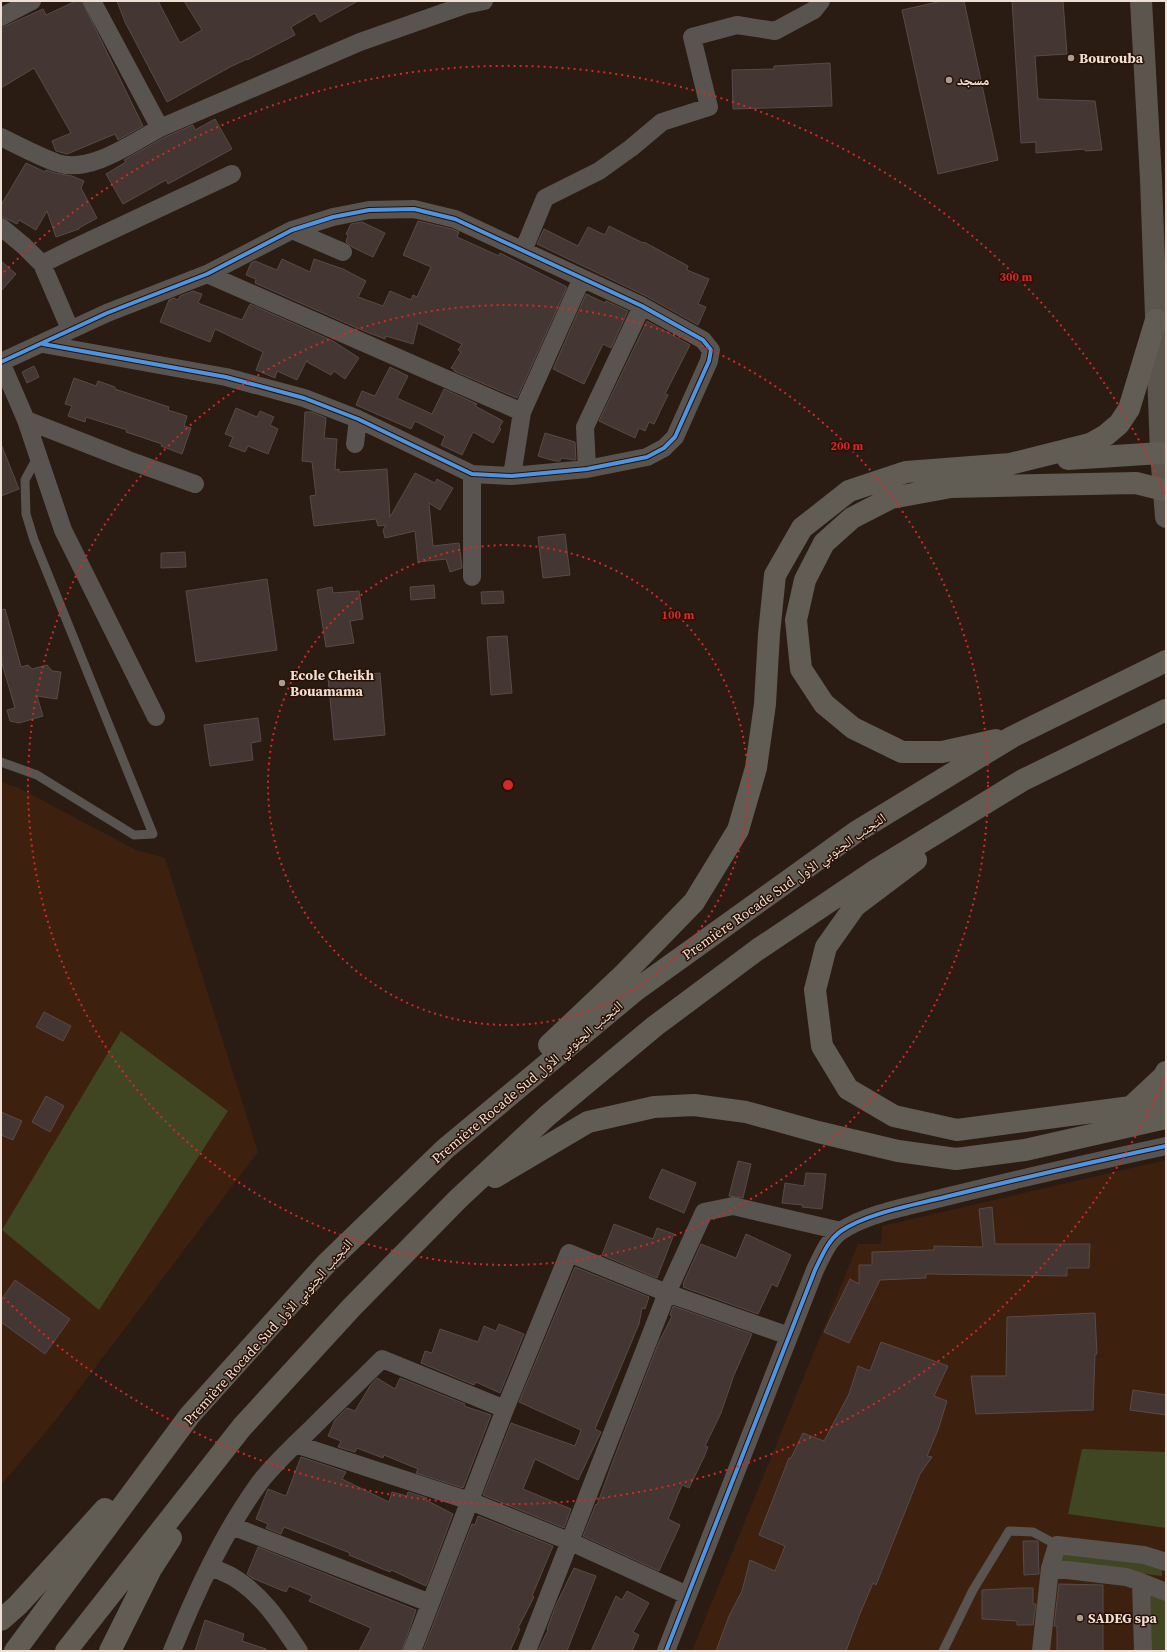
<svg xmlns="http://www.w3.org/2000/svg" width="1167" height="1652" viewBox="0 0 1167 1652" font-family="'Source Serif 4','Noto Naskh Arabic',serif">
<rect width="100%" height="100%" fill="#2a1c13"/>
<path fill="#3d200e" d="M1 782 19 788 136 850 165 858 258 1152 55 1421 1 1485Z
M1166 1160V1651H692L858 1244H881L882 1226Z"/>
<path fill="#414622" d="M121 1031 228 1111 99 1310 2 1230Z
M1082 1449 1166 1452V1528L1068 1514Z
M1063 1545 1162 1551V1576L1060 1564Z
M1147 1587 1166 1589V1651H1140Z"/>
<path fill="#433633" stroke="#584b47" d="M76 1H82L143 126 118 140 115 134 67 154 56 151 52 141 71 133 34 68 1 88V28L43 9 46 15Z
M117 1H158L180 43 202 30 184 1H358L320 22 315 13 291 27 295 35 247 60V59L230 67 167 102 125 22Z
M942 1H964L998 160 938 174 902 10Z
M1012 1H1063L1067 54 1035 56 1038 99 1095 101 1102 150 1085 151V149L1036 153V142L1021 143Z
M830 63 832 106 733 109 732 70 774 69V66Z
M215 119 232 149 168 184 166 180 123 204 106 174 126 162 124 160 165 137 193 125 195 130Z
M26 163 45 172 46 170 55 173 72 176 84 181 81 188 97 218 79 228V229L56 237 47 211 36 230 19 220 17 224 1 216V205Z
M418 221 452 229 459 232 457 237 499 256 500 253 567 287 517 398 454 371V369L451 368 461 352 458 350 462 344 437 332 418 323 413 344 386 336 385 339 364 331 255 283 256 279 246 275 251 263 255 261 277 270 282 259 310 272 314 259 343 269 366 281 358 297 383 306 390 291 411 300 413 295 417 297 431 267 403 255Z
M362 222 385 233 373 257 352 247 346 242 348 235 346 234 351 224Z
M609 226 643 243 644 242 688 266 687 270 709 279 698 304 706 307 698 325 646 296 537 244 544 229 578 246 588 227 605 235Z
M1 261 16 274 1 291Z
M193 291 202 294 198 303 242 320 250 304 333 341 359 358 345 379 334 371 331 375 307 362V360L297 380 277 371 275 378 256 370 263 352 215 329 210 342 160 322 169 300 174 298 178 300 180 296Z
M586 294 605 303 606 301 628 311 611 348 603 344 584 384 553 369Z
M647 321 690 345 665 394 668 395 654 424 649 422 645 431 639 428 635 438 599 421Z
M34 366 39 377 27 383 22 372Z
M390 367 408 376 397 398 432 414 444 389 477 404 475 406 503 421 499 428 501 429 493 443 473 432 462 455 441 445 445 436 415 421 411 429 356 405 362 391 375 396Z
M74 378 96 386 98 381 115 387V389L169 407 168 410 187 416 184 426 191 428 182 454 161 446 162 444 126 432 127 430 86 417 85 422 68 416 72 406 65 404Z
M236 408 257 417 260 411 274 417 270 425 278 429 268 454 248 446 245 452 229 446 233 437 225 434Z
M305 412H312L326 418 324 438 337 439 335 470 339 469V472L387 469 390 517 415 473 435 483 437 479 453 488 440 510 429 503 433 546 459 543 462 568 450 572 446 559 418 562 415 531 385 538 383 530 386 525 378 526 376 519 314 526 310 496 316 495 312 462 302 461Z
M545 433 575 442 576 460 561 458 560 461H555L538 456Z
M1 444 19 489 1 496Z
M565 534 570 575 543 578 538 537Z
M185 552 186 567 161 568V553Z
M267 579 277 650 196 662 186 591Z
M434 585 435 598 411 600 410 587Z
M332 587 333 593 359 591 363 619 350 621 354 643 326 647 317 590Z
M503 591 504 603 482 604 481 592Z
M5 609 21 667 28 665 32 669 47 665 52 671 61 672 57 699 37 696 43 716 19 723 10 721 7 710 15 708 1 660V610Z
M507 636 512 693 491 695 487 637Z
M380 673 385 735 334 740 328 678Z
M258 718 261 741 251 743 253 760 210 766 204 725Z
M44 1012 71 1026 63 1041 36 1027Z
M46 1096 64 1106 50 1132 32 1122Z
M1 1112 22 1121 13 1140 1 1135Z
M738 1161 751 1164 743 1198 729 1196Z
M662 1169 696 1183 684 1213 649 1198Z
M806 1173 826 1174 822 1209 802 1207 803 1205 782 1203 785 1183 804 1186Z
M992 1207 995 1244H1090L1089 1268H1067V1276L926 1274V1278L880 1280 849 1343 824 1332 850 1279 859 1284V1265H872V1252L934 1250V1246L983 1247 979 1209Z
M614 1224 653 1239 657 1228 674 1234 657 1278 602 1255Z
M746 1234 791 1255 777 1287 772 1284 758 1314 683 1287 684 1285 683 1284 701 1244 736 1258Z
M575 1267 649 1297 645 1309 642 1308 639 1324 595 1429 601 1432 578 1480 535 1459 523 1489 571 1509 564 1528 483 1495 511 1423 575 1446 581 1430 519 1402Z
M15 1280 70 1319 45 1354 1 1322V1300Z
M673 1306 752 1334 734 1375 721 1413 705 1446 708 1447 704 1457 689 1488 682 1485 668 1519 680 1525 659 1571 583 1536 596 1504 597 1505 613 1461 658 1344 672 1316 670 1315Z
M1095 1313 1097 1354H1095L1093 1410 976 1414 971 1376H1006L1007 1317Z
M499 1324 524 1334 500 1393 476 1382 474 1385 421 1363 425 1351 432 1353 440 1329 478 1342 484 1326 496 1331Z
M881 1342 948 1366 934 1396 947 1401 938 1430 927 1456 932 1457 920 1474 876 1585 873 1583 859 1616 846 1651H716L729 1616 742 1591 750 1560 775 1571 785 1546 759 1535 789 1458H791L803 1433 824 1441 849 1394 858 1366 870 1371Z
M377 1378 395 1389 400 1378 465 1404 464 1406 491 1415 463 1488 416 1473 418 1469 384 1455 383 1458 357 1448 355 1452 338 1447 341 1441 328 1436 335 1420 347 1408 355 1411 370 1386Z
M1133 1390 1166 1395V1415L1130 1410Z
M301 1457 346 1472 342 1479 389 1502 392 1492 407 1496 408 1492 427 1498 426 1500 453 1514 426 1586 391 1570 390 1572 349 1555 350 1553 284 1527 281 1534 266 1528 268 1524 256 1519 268 1489 286 1496Z
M478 1516 553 1546 532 1596 534 1597 518 1628 520 1629 510 1651H423L472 1524 475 1525Z
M1023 1541H1038L1039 1574 1024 1575Z
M258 1547 416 1610 402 1651H359L371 1628 309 1601 312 1596 289 1586 286 1592 252 1578 247 1574Z
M574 1568 596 1576 567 1651H538L548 1630 547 1629 556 1605Z
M1059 1584 1103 1585V1651H1057V1626H1054Z
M1021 1588H1033V1604H1036L1033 1625H1017V1621L982 1619V1590Z
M627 1591 649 1603 633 1632 639 1635 632 1651H591L616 1596 622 1600Z
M205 1620 244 1634 242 1641 266 1649V1651H195Z"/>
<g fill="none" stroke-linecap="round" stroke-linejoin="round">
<path stroke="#5a5450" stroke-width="9" d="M1 762 37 775 134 835 153 834 34 540 26 514 25 480 38 456
M943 1651 973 1590 1009 1531 1033 1532 1057 1545"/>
<path stroke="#5a5450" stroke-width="18" d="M92 1 160 128 360 42 465 5 484 1
M1 17 32 1
M1 137C19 146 38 156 57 163 90 174 132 143 160 128
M1 227 24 246 42 264 70 329
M292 230 343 252
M523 251 545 198 599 171 631 148 662 122 709 107 692 37 737 25 775 31 814 10 821 1
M42 264 70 250 232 174
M207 274 522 412
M1 362 107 313 207 274 292 230 333 217 369 210 414 209 455 219 642 306 703 340 711 350 709 361 675 437 664 448 647 457 587 469 512 476 472 474 358 419 304 398 226 377 43 344
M1 362 26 420 63 530 156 717
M26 420 128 460 195 484
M355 444 358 419
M587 469 585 427 642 306
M472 474V577
M512 476 522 412 582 278
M295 1444 470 1501 571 1542 687 1595
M232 1526 430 1603
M210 1566C217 1570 226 1573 233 1577 262 1594 281 1624 299 1651
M1050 1568 1126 1577 1141 1582 1166 1592
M1141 1582 1143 1651
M172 1651C196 1592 223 1533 260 1482 275 1463 293 1446 311 1429 334 1406 358 1383 382 1359L505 1409
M412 1651 505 1409 569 1253 667 1293 789 1336
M527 1651 667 1293 704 1212 733 1206 841 1231
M666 1651 815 1270C822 1256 828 1240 841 1231 867 1213 914 1205 945 1197 1018 1179 1092 1162 1166 1146
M1041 1651 1050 1568 1057 1545 1144 1555 1166 1562"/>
<path stroke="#5c554e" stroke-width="22" d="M1141 1 1151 179 1161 453 1166 517"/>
<path stroke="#615c54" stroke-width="22" d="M1068 459 1161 453
M996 740 942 752H902L853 728 824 704 801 669 796 620 805 580 824 543 852 518 891 498 951 487 1136 483 1164 490
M916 860 855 906 826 947 815 990 822 1046 848 1089 894 1116 957 1130 1131 1107 1166 1097
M549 1045 624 974 694 902 738 830 756 768 765 704 769 634 775 575 802 528 849 491 906 472 1010 464 1090 444 1106 435 1119 424 1129 409 1156 320
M1133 1105 1164 1076 1166 1072
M495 1177 588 1122 654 1107 694 1105 746 1112 818 1132 898 1151 956 1159 1025 1150 1166 1118
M1 1620 18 1605 105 1509
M15 1651 190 1415 325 1265 445 1149 636 990 856 832 1012 737 1166 661
M66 1651 242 1427 351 1308 458 1199 547 1116 655 1026 757 950 876 870 1023 780 1166 710
M110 1651 151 1569 171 1538"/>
<g stroke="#281003" stroke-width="6">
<path id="cycleway" d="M1 362 107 313 207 274 292 230 333 217 369 210 414 209 455 219 642 306 703 340 711 350 709 361 675 437 664 448 647 457 587 469 512 476 472 474 358 419 304 398 226 377 43 344
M666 1651 815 1270C822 1256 828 1240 841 1231 867 1213 914 1205 945 1197 1018 1179 1092 1162 1166 1146"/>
</g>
<use href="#cycleway" stroke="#4d94e3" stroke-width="4"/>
</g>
<g fill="none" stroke="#d62828" stroke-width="2" stroke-dasharray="2 4">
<circle cx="508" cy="785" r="240"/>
<circle cx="508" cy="785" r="480"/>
<path d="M1165 1077A719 719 0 0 1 4 1298M4 272A719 719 0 0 1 1165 493"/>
</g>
<g fill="#ab9b91" stroke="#281003" stroke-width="1.5">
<circle cx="1071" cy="58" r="4"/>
<circle cx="949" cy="80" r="4"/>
<circle cx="282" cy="683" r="4"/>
<circle cx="1080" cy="1618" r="4"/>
</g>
<g text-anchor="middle" stroke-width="3" stroke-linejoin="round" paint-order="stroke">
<g font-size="14" font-weight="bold" fill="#f0dfd5" stroke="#281003" text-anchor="start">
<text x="1079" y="63">Bourouba</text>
<text x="957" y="85">مسجد</text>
<text x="290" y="680">Ecole Cheikh<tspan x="290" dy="16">Bouamama</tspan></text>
<text x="1088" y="1623">SADEG spa</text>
</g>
<g font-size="14" fill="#f0dfd5" stroke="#281003">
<text transform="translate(784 886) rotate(-35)" y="5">Première Rocade Sud التجنب الجنوبي الأول</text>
<text transform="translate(527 1082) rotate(-40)" y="5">Première Rocade Sud التجنب الجنوبي الأول</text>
<text transform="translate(268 1332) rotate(-48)" y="5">Première Rocade Sud التجنب الجنوبي الأول</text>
</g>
</g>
<circle cx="508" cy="785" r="6" fill="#d62828" stroke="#281003" stroke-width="2"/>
<g font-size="12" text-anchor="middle" font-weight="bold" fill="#d62828" stroke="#281003" stroke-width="3" stroke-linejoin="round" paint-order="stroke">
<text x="1016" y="281">300 m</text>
<text x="847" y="450">200 m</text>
<text x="678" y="619">100 m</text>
</g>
<rect width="1167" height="1652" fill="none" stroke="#f0dfd5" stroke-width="4"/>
</svg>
